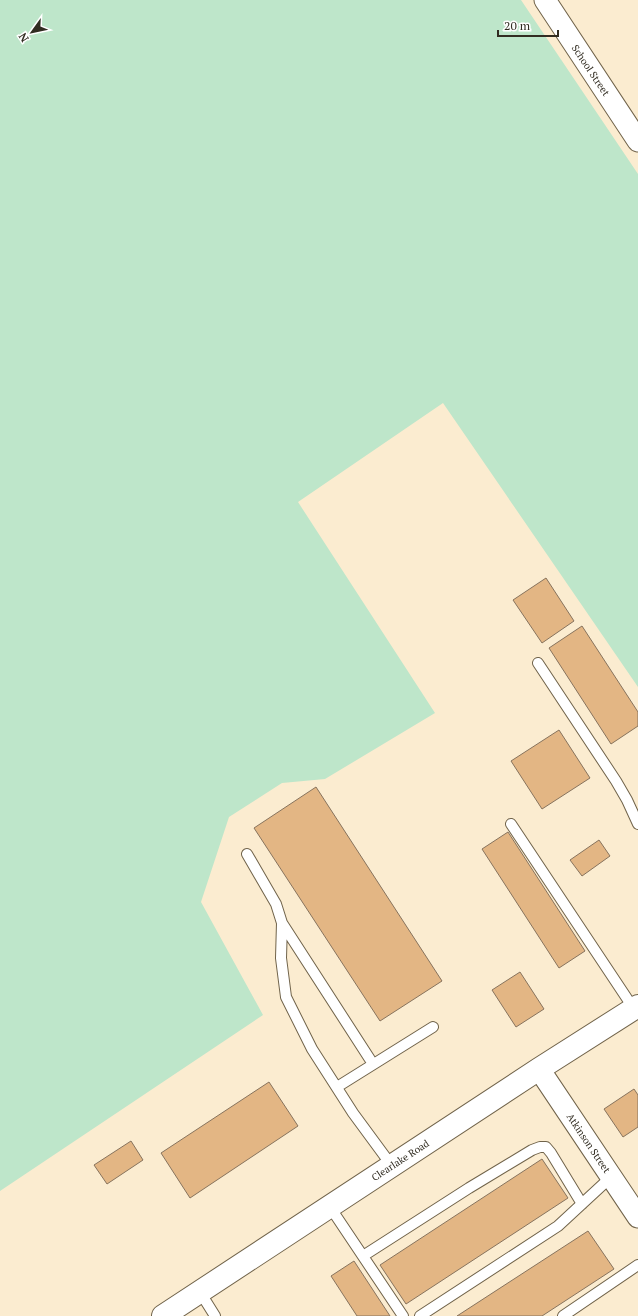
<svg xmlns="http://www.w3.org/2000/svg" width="638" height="1316" viewBox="0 0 638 1316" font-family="'PT Serif',serif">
<rect width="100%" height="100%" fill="#fbecd0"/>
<path fill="#bee6ca" d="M0 0H521L638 174V687L443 403 298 502 435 713 325 779 282 783 229 817 201 902 263 1015 0 1191Z"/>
<path fill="#e3b684" stroke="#87735d" d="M546 578 574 621 542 643 513 600Z
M582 626 638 712V726L611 744 549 648Z
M559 730 590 778 542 809 511 761Z
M316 787 442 981 380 1021 254 828Z
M508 832 585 951 559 968 482 849Z
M599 840 610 856 582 876 570 860Z
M520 972 544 1009 516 1027 492 990Z
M269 1082 298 1126 190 1198 161 1153Z
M634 1089 638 1095V1127L623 1137 604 1109Z
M131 1141 143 1160 107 1184 94 1165Z
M542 1159 568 1198 406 1304 380 1265Z
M588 1231 614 1269 542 1316H457Z
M354 1261 390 1316H357L331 1276Z"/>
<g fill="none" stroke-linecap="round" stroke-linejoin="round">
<g stroke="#70634a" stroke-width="12">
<path id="service" d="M538 663 616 781 627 800 638 824
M511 824 634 1009
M247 854 276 904 282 923 281 958 286 997 312 1049 353 1113 392 1166
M282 923 373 1064
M337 1087 433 1027
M330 1207 403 1316
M363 1256 469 1188 532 1150 540 1147H546L551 1153 582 1204
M200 1292 215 1316
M420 1316 558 1226 611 1177
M563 1316 638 1265"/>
</g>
<g stroke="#70634a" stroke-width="23">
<path id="minor" d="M545 0 638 141
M539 1069 638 1217"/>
</g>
<g stroke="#70634a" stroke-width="24">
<path id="secondary" d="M163 1316 539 1069 638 1006"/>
</g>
<use href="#service" stroke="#fff" stroke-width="10"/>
<use href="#minor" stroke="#fff" stroke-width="21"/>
<use href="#secondary" stroke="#fff" stroke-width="22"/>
</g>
<g text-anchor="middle" stroke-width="3.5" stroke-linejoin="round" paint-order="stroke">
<g font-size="10" fill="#312c21" stroke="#fff">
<text transform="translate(591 70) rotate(56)" y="4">School Street</text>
<text transform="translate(589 1143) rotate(56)" y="4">Atkinson Street</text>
<text transform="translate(400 1160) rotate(-33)" y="4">Clearlake Road</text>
</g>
</g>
<g transform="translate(32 32) rotate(237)" stroke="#ffffff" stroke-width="3" paint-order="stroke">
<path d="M0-3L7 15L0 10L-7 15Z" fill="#312c21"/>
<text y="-6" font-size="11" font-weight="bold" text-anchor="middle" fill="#312c21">N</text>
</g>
<path d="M498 30v6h60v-6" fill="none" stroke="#312c21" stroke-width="2"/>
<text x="504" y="30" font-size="12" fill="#312c21" stroke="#ffffff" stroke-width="3" paint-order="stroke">20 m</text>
</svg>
